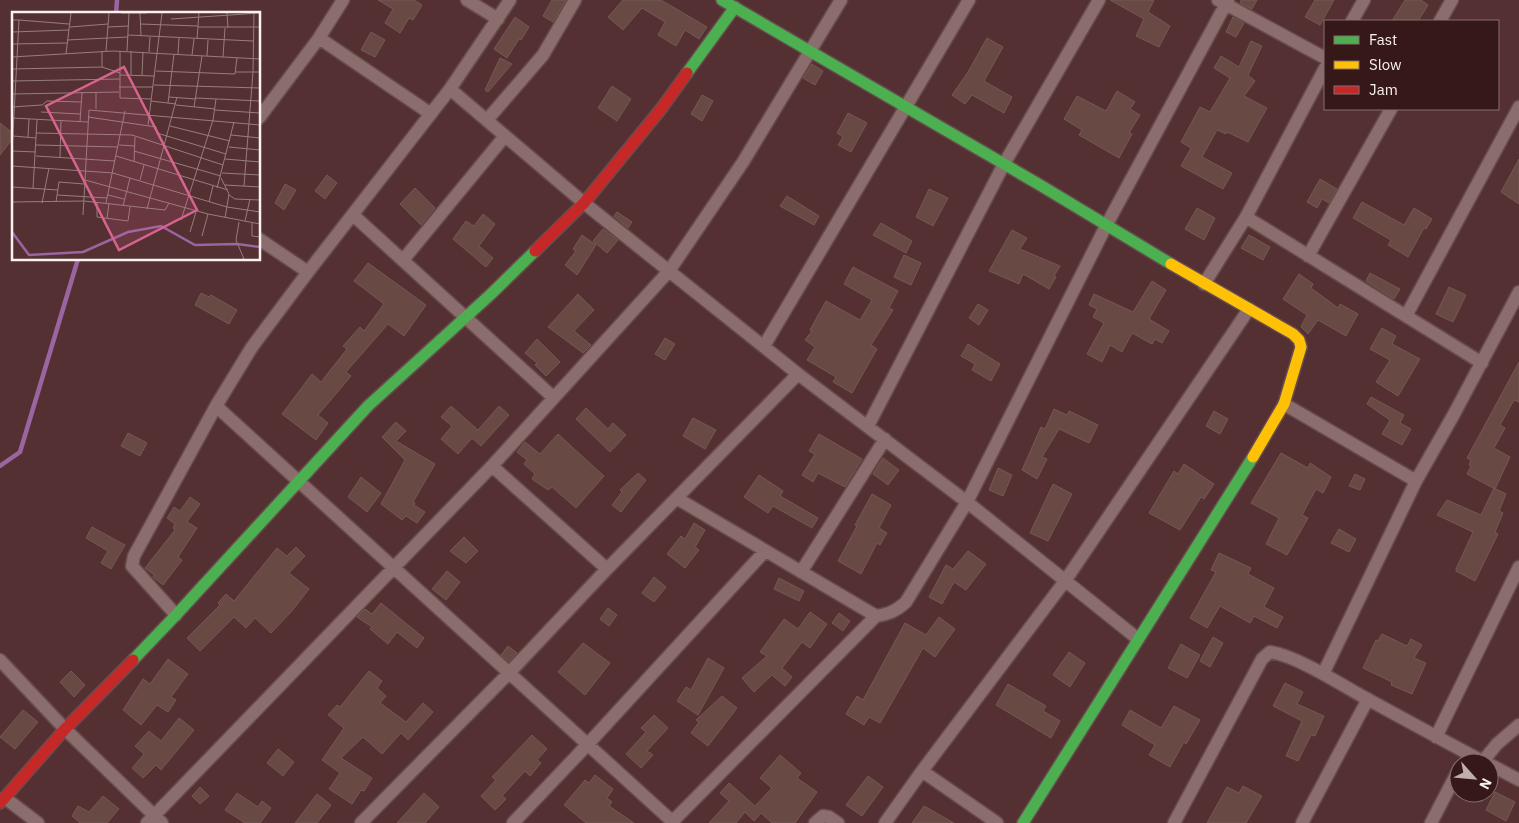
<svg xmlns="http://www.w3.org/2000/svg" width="1519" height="823" viewBox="0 0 1519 823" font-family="'IBM Plex Sans',sans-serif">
<rect width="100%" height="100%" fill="#553032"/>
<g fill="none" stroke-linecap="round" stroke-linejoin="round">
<path stroke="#9a65a0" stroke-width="4.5" d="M116 14 117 0
M0 466 20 452 78 259"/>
</g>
<path fill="#684944" stroke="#755854" d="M378 0H414L422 5 413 20 409 18 400 33 385 23 393 9Z
M552 0H566L553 22 543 16Z
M623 0H661L707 27 699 39 685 30 676 46 658 35 665 22 642 8 623 30 608 17Z
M1110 0H1154L1148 12 1170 26 1159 47 1136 36 1144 19Z
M1241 0H1257L1252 9 1240 3Z
M1315 0H1334L1320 25 1305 17Z
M1405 0H1421L1428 5 1418 21H1392Z
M515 17 529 27 521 40 519 39 507 58 494 49Z
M1233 17 1244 23 1236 37 1226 32Z
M371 32 385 40 375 57 361 50Z
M987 38 1003 47 984 81 1012 97 1004 113 972 95 965 104 952 95 968 72Z
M1251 41 1262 46 1248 75 1255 81 1244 96 1267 108 1248 142 1227 132 1226 134 1217 130 1202 157 1232 173 1223 189 1181 166 1191 148 1181 142 1200 107 1210 112 1230 78 1214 68 1221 56 1239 67Z
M500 58 512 64 488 92 485 90Z
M812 64 823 71 815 85 803 78Z
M612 86 631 99 617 121 598 108Z
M1117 91 1135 102 1130 109 1140 115 1129 133 1132 134 1119 158 1079 135 1082 130 1064 119 1077 96 1106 111Z
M702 95 713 101 702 121 691 114Z
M848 113 867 123 851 152 838 145 843 137 837 133Z
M0 123 14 134V137L0 155Z
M1519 159V204L1501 192Z
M327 175 337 183 325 199 315 191Z
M1320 179 1337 189 1329 203 1322 199 1317 208 1307 202Z
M285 184 296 190 284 210 275 203Z
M415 188 435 208 421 225 400 204Z
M929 189 948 198 933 226 916 217Z
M787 196 819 216 814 225 780 206Z
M1362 202 1404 225 1414 208 1432 219 1426 229 1424 228 1408 257 1388 245 1391 240 1353 218Z
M1197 208 1215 218 1204 240 1185 229Z
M617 212 632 222 628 228 614 216Z
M483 214 495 224 479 246 493 258 486 267 453 239 466 221 474 226Z
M881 223 912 241 906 253 873 235Z
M603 229 618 240 607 253 593 241Z
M1012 230 1027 238 1020 249 1060 266 1054 276 1056 277 1049 289 1023 274 1019 284 989 271Z
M582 235 596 245 577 275 565 265 576 251 573 249Z
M1249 235 1270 247 1263 260 1241 248Z
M904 255 921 263 911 285 894 277Z
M368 263 426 305 404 336 388 324 346 372 351 376 318 415 328 423 316 440 282 414 312 374 321 382 347 349 343 346 360 327 364 331 384 304 354 281Z
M853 267 898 291 889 308 893 310 871 345 877 349 852 393 833 382 836 377 807 360 815 347 805 340 812 331 810 330 826 301 860 320 872 300 844 284Z
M1370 273 1400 289 1394 299 1366 281Z
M1299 274 1313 284 1311 288 1338 308 1340 304 1358 314 1346 336 1318 320 1308 334 1301 327 1307 315 1283 299Z
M1152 281 1166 290 1149 319 1169 331 1162 343 1155 339 1152 344 1132 333 1122 352 1110 345 1102 362 1087 354 1104 323 1093 317 1097 309 1089 305 1094 294 1133 312Z
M1449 287 1466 295 1453 322 1436 314Z
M201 293 209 297 211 295 237 310 229 324 195 305Z
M578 294 594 310 574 331 591 345 583 353 548 327Z
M978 304 988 310 979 325 969 318Z
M1382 328 1396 336 1392 344 1420 359 1398 396 1376 382 1390 360 1370 349Z
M665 338 675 344 665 360 655 354Z
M537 339 560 362 546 376 535 365 537 363 525 353Z
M968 344 1000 364 991 381 972 370 975 364 961 356Z
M1519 362V402L1514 400 1500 425 1505 428 1494 448 1510 457 1495 489 1467 474 1471 466 1469 465 1471 460 1467 458Z
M1371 397 1404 415 1400 423 1411 429 1402 445 1382 434 1390 420 1367 404Z
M451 406 478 430 499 406 509 415 481 446 472 438 458 454 441 439 452 426 441 417Z
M586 408 608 429 613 423 626 435 610 452 576 419Z
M1054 409 1067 415 1069 411 1098 425 1089 443 1059 429 1042 457 1047 459 1037 479 1022 470 1041 427 1045 429Z
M1214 411 1228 419 1220 434 1206 426Z
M693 418 716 430 705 449 683 436Z
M396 422 406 431 396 441 435 464 413 502 415 503 414 505 425 512 417 523 406 516 402 520 381 504 405 460 382 437Z
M128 433 147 443 140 456 121 446Z
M558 434 604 476 576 508 552 487 548 490 532 479 535 474 524 464 527 460 517 452 525 442 540 454Z
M819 434 862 459 845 487 818 473 813 482 802 475 815 454 809 451Z
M1281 453 1308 468 1310 463 1331 477 1323 493 1316 489 1302 515 1308 518 1287 555 1266 544 1279 518 1251 503Z
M883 458 899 470 888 485 873 474Z
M1184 464 1214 484 1204 499 1201 497 1180 530 1149 513 1174 471 1178 474Z
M998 468 1012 475 1003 496 989 490Z
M638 473 646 480 621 512 612 505 622 492 620 490Z
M1355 474 1365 479 1360 490 1349 486Z
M759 475 783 491 780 496 818 518 812 528 773 506 768 513 744 497Z
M361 477 381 493 367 512 348 497Z
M1053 484 1072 494 1048 541 1030 533Z
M1494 488 1506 494 1499 511 1503 513 1495 532 1498 534 1475 581 1456 571V569L1473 532 1437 515 1447 500 1481 515Z
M872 494 891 505 879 528 887 533 880 545 877 543 861 574 838 561 857 526 855 525Z
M190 497 200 504 187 522 197 528 178 557 182 560 163 585 153 577 154 575 145 568 175 530 173 528 175 524 167 518 174 507 180 511Z
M694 523 705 530 695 547 699 550 685 568 667 554 681 536 685 539Z
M92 527 125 545 111 569 101 563 108 551 86 538Z
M1339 529 1356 539 1349 552 1331 543Z
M464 537 478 551 466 563 450 551Z
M296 547 305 556 289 573 309 589 291 612 271 633 255 618 246 628 234 617 200 651 187 638 220 605 218 603 226 594 234 601 277 548 287 556Z
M968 551 986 564 966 590 954 582 942 604 929 597 946 565 953 569Z
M1219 553 1251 568 1248 574 1274 588 1264 607 1283 617 1277 628 1254 616 1250 623 1220 606 1207 628 1190 618 1216 572 1211 570Z
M447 571 460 582 446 600 432 589Z
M654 577 666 587 654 602 642 593Z
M779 578 804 591 799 601 774 589Z
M381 603 424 638 417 648 397 632 388 644 370 629 372 627 357 617 365 609 372 614Z
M608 608 617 615 609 626 600 619Z
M810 612 827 624 810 648 802 642 782 668 792 677 785 686 772 675 754 692 742 678 767 656 760 652 784 619 798 629Z
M839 613 850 621 843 631 832 623Z
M939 617 955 629 935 657 923 648 880 723 869 717 864 725 846 714 857 696 863 700 905 623 926 635Z
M1382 634 1407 646 1411 639 1422 645 1414 658 1426 663 1412 694 1391 685 1392 682 1363 668 1376 640 1378 641Z
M1213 637 1223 643 1210 667 1200 661Z
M583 643 610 663 585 695 558 672Z
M1181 644 1200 655 1187 678 1168 668Z
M508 646 517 653 509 662 501 655Z
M1069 652 1085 663 1070 687 1053 675Z
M708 658 724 668 698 715 677 701 686 687 691 690Z
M168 659 188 674 171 697 176 700 168 712 157 705 141 725 123 710 143 679 150 684Z
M71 671 85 685 74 697 60 682Z
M369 671 382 681 377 688 386 696 380 703 406 722 423 703 433 712 408 740 401 733 382 754 363 737 341 758 372 778 364 791 361 790 352 804 329 789 340 773 322 760 344 728 328 715 337 705 340 707Z
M1285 683 1303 692 1297 704 1324 716 1315 736 1311 735 1298 761 1286 756 1302 721 1273 706Z
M1008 684 1046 706 1043 711 1060 721 1051 738 996 705Z
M722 696 737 708 708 746 691 733 699 722 696 720Z
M1174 706 1200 720 1186 744 1184 742 1170 767 1149 755 1155 745 1122 725 1130 710 1161 728Z
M23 710 38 722 15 749 0 737Z
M654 715 668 728 647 751 653 755 641 768 626 754 646 732 641 728Z
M179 718 194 730 161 770 156 765 143 778 132 768 144 754 135 746 149 731 161 741Z
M532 735 547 749 537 760 541 763 530 776 525 771 502 796 506 799 495 810 481 796 496 780 492 777Z
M278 749 294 762 283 776 267 763Z
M780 755 801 773 797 778 817 792 795 823H772L761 813 754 821 745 812 736 823H709L729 801 720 793 729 783 755 806 772 788 760 778Z
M595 775 613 789 607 798 612 802 609 806 634 823H586L564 805 585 780 589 783Z
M868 776 883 787 862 816 846 805Z
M1243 786 1262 796 1246 823H1207L1227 787 1239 793Z
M200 787 209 796 200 804 192 796Z
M1495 792 1515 802 1506 821 1486 810Z
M237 793 258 807 262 801 271 808 260 823H245L225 810Z
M424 793 439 807 425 823H397Z
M317 794 331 805 317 823H295Z
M103 796 119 809 107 823H80L72 816 78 806 89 812Z
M924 806 954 823H912Z"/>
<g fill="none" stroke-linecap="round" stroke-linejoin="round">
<g stroke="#664c4e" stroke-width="15">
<path id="street" d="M467 0 498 19
M1218 0 1325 58
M1352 21 1364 0
M1440 21 1452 0
M319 38 431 114
M450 89 584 203 669 271 798 374 967 502 1138 639
M259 118 319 38 343 0
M487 120 543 55 575 0
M353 215 554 398
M1246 217 1482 363
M259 239 308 272
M1308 256 1391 109
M403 260 505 136
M1204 284 1246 217 1325 68
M1406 316 1519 107
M764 346 969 0
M1284 404 1416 481
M216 406 674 823
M868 426 1004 164 1099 0
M492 466 607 569
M678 499 876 616
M801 572 885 439
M176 615 132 566 134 556 216 406 252 347 308 272 450 89 510 0
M0 660 65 729 162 823
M1323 674 1416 481 1454 414 1519 292
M1436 737 1519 567
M1483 761 1497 744 1519 725
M1489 764 1519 780
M922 771 997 823
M5 798 38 823
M147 823 492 466 669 271 743 162 841 0
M361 823 510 672 607 569 798 374
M513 823 588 744 765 551
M671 823 876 616C889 614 896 611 906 602L967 502 1107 224 1228 0
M815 823 823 816 829 817 838 823
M885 823 922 771 1065 581 1249 309
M1174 823 1262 659 1270 652C1296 656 1337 682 1360 695 1402 718 1444 741 1486 763
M1302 823 1368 699
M1431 823 1459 769"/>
</g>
<g stroke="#664c4e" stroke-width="14">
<path id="fast" d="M722 0 1040 185 1171 264
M687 73 735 7
M133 660 176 615 368 406 490 295 535 251
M1023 823 1253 457"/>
</g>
<g stroke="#664c4e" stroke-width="14">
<path id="slow" d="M1171 264 1293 334 1299 340 1301 347 1284 404 1253 457"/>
</g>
<g stroke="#664c4e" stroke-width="14">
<path id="jam" d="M535 251 584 203 661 109 687 73
M0 803 65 729 133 660"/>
</g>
<use href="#street" stroke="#8b6d6e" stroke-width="12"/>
<use href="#fast" stroke="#4caf50" stroke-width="11"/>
<use href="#slow" stroke="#ffc107" stroke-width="11"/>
<use href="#jam" stroke="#c62828" stroke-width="11"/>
</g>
<g transform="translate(12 12)">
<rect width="248" height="248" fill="#553032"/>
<path fill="none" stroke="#9a65a0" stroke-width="2.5" d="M0 220 17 243 71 240 116 220 149 214 183 233 225 232 248 235"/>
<path fill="none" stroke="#977d7e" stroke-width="1" d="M109 1H135M128 1 129 24M215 1 216 16M159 7 248 1M0 8H7L0 140M7 8 57 12M128 12 186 14M58 15 96 12M96 15 117 14M186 15H248M0 20 57 18M116 23 241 29M185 27 187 1M55 28 116 25M0 32 55 31M94 39 97 1M108 39V86L139 87M115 39 117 1M137 40 138 25M54 42 59 1M166 42 167 26M180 43 182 27M195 44 196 28M0 45 101 39 248 47M211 45 213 16M90 55V39M0 57 90 55 108 61M144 59 223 62 225 46M224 60H248M108 63 143 64M119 63V39M130 63 131 40M0 69 108 67M142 73 248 76M107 75H141M0 82 107 80M157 85 184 87M184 86 248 89M139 89 164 92M156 91 162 42M164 93 203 97M0 95 30 93 35 89 69 90M182 95 190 44M84 97V81M203 98 248 101M29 100 68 102M76 105 144 115 145 121 214 142M0 106 76 110M68 110 70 80M136 113 150 1M158 114 218 129M24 121 120 123 211 153M219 123 248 126M1 124 24 126M16 125 17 107M24 133 106 135M107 133 123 134M217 135 248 138M0 139 24 140M122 139 209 164M24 144 103 149M104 144 216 178M48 145 49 109M213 147 248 150M122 150 123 125M0 154 101 161 215 195 248 200M210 161 248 163M209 166 217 182 213 206M73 168 196 202 248 212M128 168 132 153M213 173 248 175M232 174 241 60 242 1M0 175 46 178M21 176 25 108M205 176 222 110M45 183 95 186M96 183 112 187M217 183 223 187 248 188M0 190 72 189 153 198 157 191M44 190 47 170 72 172M85 190V205L116 209 118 195M197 190 201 174M30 191 37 156M94 191 113 99M111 194 118 166M135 197 165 85M71 203 77 98 248 113M95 206 97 191M169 208 201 108 204 87M233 209 238 187M227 210 224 228 232 247M240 211V224L248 225M178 220 184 200M190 224 196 202"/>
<path fill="#d6648f" fill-opacity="0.15" stroke="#d6648f" stroke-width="2.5" d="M112 55 185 198 107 238 34 94Z"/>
<rect width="248" height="248" fill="none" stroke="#faf1f0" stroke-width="2.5"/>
</g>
<rect x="1324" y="20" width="175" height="90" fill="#361818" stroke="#846f6e"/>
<rect x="1334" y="36" width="25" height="8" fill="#4caf50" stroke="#846f6e"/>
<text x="1369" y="45" font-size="15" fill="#faf1f0">Fast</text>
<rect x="1334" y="61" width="25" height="8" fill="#ffc107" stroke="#846f6e"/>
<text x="1369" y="70" font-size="15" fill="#faf1f0">Slow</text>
<rect x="1334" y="86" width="25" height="8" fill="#c62828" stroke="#846f6e"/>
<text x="1369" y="95" font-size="15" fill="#faf1f0">Jam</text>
<g transform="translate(1474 778) rotate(117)"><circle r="24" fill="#361818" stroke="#846f6e"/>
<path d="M0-4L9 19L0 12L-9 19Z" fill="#c0adae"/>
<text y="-8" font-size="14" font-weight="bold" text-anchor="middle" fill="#faf1f0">N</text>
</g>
</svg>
